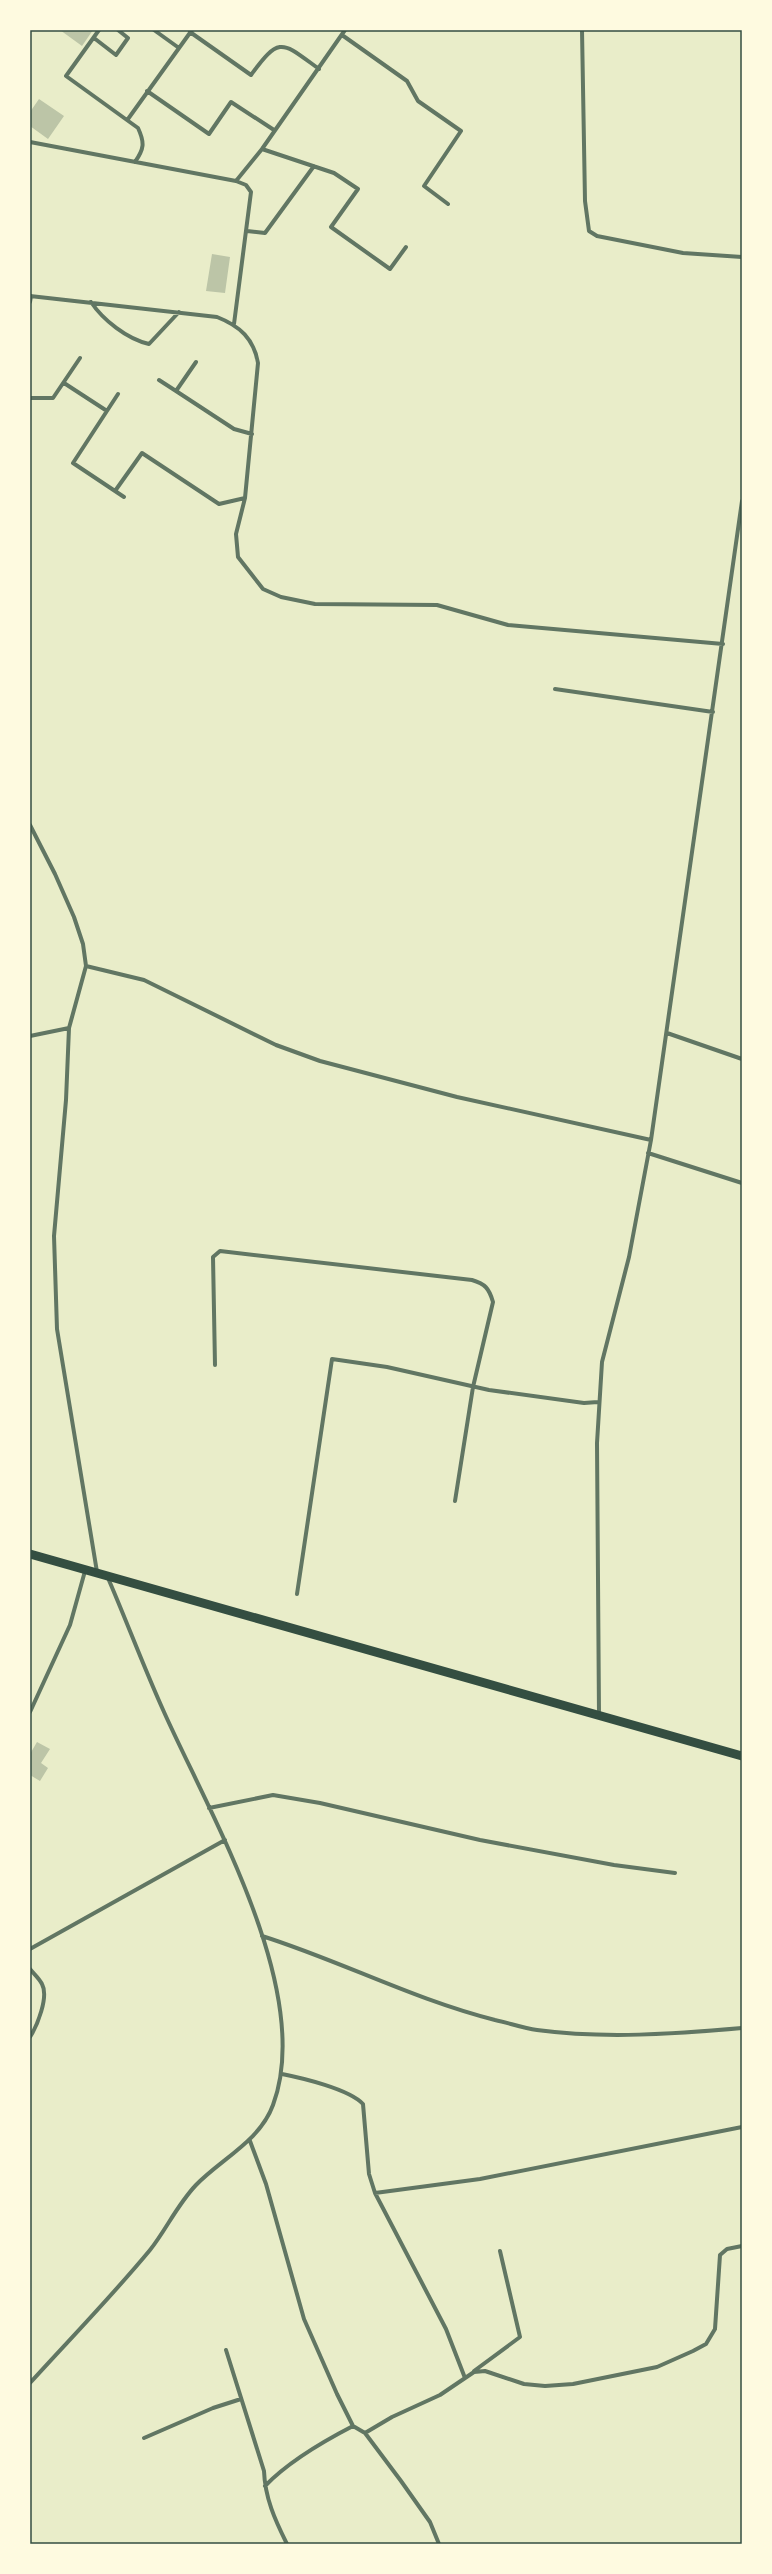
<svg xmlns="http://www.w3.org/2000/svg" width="772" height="2574" viewBox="0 0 772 2574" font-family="'Noto Sans',sans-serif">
<rect width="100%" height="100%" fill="#e9edc9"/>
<path fill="#bcc5a7" d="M60 30H93L82 46Z
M39 99 64 116 48 139 30 126V112Z
M212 254 230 257 225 293 206 291Z
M37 1742 50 1749 41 1763 48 1768 40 1781 30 1775V1754Z"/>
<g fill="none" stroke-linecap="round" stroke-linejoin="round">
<path stroke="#617663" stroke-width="4" d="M99 30 66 76 138 128C145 143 144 149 135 162
M154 30 179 48
M582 30 585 201 589 231 597 236 683 253 742 257
M190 32 251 75C280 35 282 42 319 69
M342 35 407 81 418 101 461 131 424 186 448 204
M94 38 116 55 128 38 118 30
M147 91 209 134 231 102 274 130
M128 119 192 30
M30 142 236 181 246 185 251 192 234 324
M262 149 334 173 358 189 331 227 390 269 406 247
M236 181 262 149 345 30
M247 231 265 233 314 166
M30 296 217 317C240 326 254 339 258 363L245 498 236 534 238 557 263 589 281 597 315 604 437 605 508 625 723 644
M30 302 31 296
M91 302C103 320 127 339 149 344L179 312
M196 362 176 391 234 429 252 434
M159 380 176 391
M64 383 107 411
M118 394 73 463 124 497
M30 398H53L80 358
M115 491 142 453 219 504 245 498
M555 689 713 712
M30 825 55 874 74 917 83 944 86 966 69 1028 66 1100 54 1236 57 1329 97 1572
M86 966 144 980 276 1045 320 1061 457 1097 651 1140
M667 1033 742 1059
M30 1036 69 1028
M648 1153 742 1183
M215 1365 213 1257 220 1251 472 1280C485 1284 489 1288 493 1302L473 1387 455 1501
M297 1594 332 1359 387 1367 489 1390 584 1403 598 1402
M30 1712 70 1625 85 1571
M599 1714 597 1443 602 1362 629 1257 651 1140 742 501
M209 1808 273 1795 320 1803 480 1840 614 1865 675 1873
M262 1936C341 1961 415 2000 495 2020 509 2023 523 2028 537 2030 604 2039 674 2034 742 2028
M30 1949 225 1840
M30 1969C34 1974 39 1978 42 1984 49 1997 37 2026 30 2037
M282 2074C302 2078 349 2089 363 2104L369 2174 375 2193 446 2329 465 2378
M250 2141 266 2184 304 2319 337 2394 353 2426 365 2433 401 2481 430 2522 439 2544
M375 2193 480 2179 742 2127
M226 2350 264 2471C265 2498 275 2520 287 2544
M474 2371 520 2337 500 2251
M30 2383C70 2339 112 2296 150 2250 166 2230 177 2205 196 2185 221 2159 260 2141 273 2105 315 1992 210 1815 164 1712 144 1668 127 1622 108 1578
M365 2433 392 2417 440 2395 474 2372 485 2371 524 2384 545 2386 573 2384 657 2367 693 2351 706 2344 715 2329 720 2255 727 2249 742 2246
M144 2438 213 2408 241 2399
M265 2486C289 2461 322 2442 353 2426"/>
<path stroke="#344e41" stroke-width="9" d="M30 1554 742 1756"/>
</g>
<rect width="772" height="2574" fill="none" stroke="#fefae0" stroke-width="62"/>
<rect x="31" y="31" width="710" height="2512" fill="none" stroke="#344e41" stroke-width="1.5"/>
</svg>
